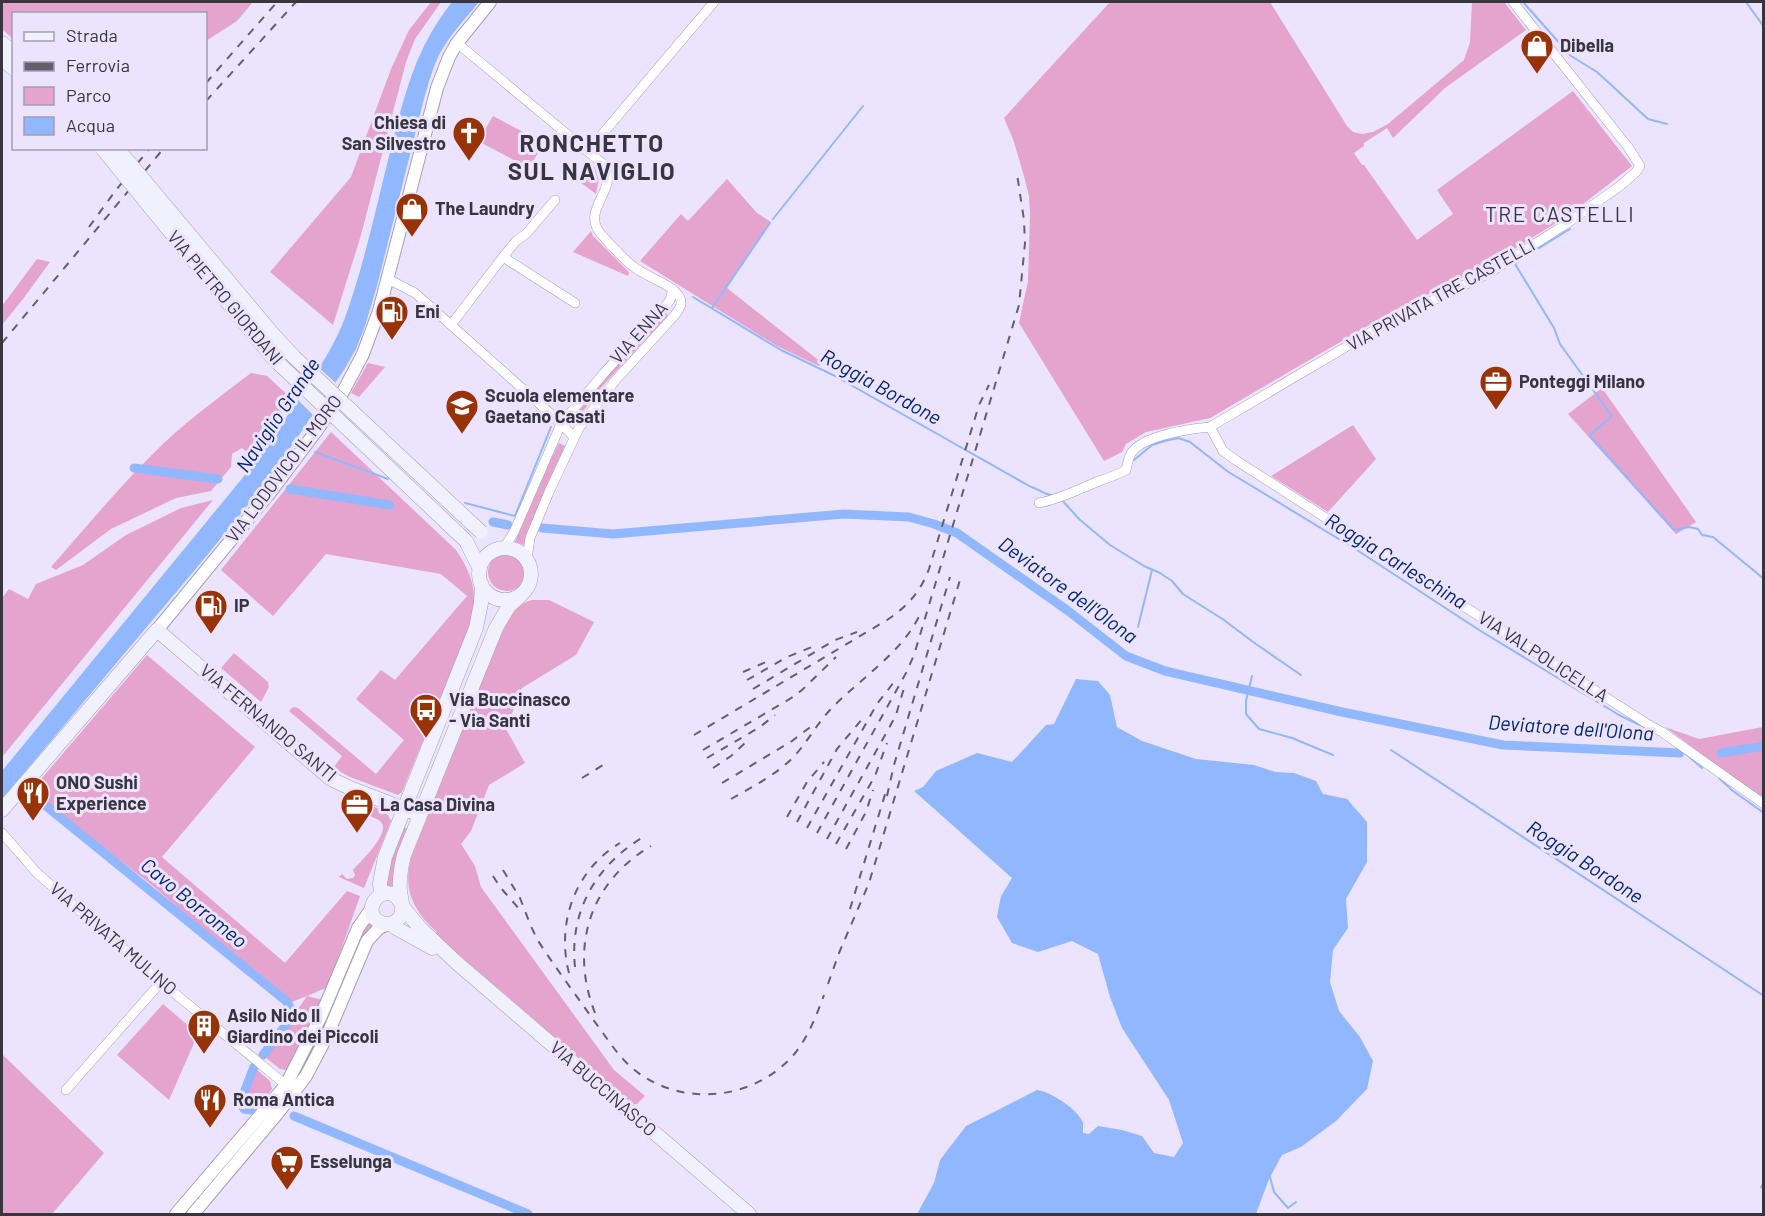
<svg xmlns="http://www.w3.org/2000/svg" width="1765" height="1216" viewBox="0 0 1765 1216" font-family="Barlow,sans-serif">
<rect width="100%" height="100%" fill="#ece3fe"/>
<path fill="#e4a4cd" d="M2 2H253L237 21 206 41V14H14L13 39 2 29Z
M431 2H441L415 39 406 62 361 235 333 325 270 272 351 177 391 69 409 30Z
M1110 2H1270L1347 126 1353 132 1362 134 1373 132 1388 124 1464 60 1470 42 1472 2H1504L1526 30 1445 88 1393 138 1387 128 1364 143V146L1354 153 1362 165H1364L1417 240 1453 214 1437 190 1573 91 1632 166 1569 215 1483 268 1395 310 1210 418 1146 432 1126 444 1122 452 1104 461 1019 323 1028 281 1030 215 1029 196 1024 176 1013 139 1004 118Z
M493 116 544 143 529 168 478 141Z
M594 166 599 178 596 194 580 182Z
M727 179 757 213 771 222 727 288 822 363 819 366 777 346 640 261 681 214 688 221Z
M591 231 593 236 629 272 628 276 573 252Z
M37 259 50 262 23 299 2 325V306Z
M666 313 668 316 606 382 580 415 577 413 601 383Z
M368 363 385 367 359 397 351 393Z
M251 373 267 376 291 398 280 415 249 454 242 448 232 454 231 467 211 491 176 498 111 529 56 570 51 567C88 525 124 481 165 442 192 417 222 395 251 373Z
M1602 388 1696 522 1676 534 1568 414Z
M1353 425 1376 459 1328 512 1271 476Z
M331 432 456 550C472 573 479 595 471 623L402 792 398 795 350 777 333 768 342 756 289 711 293 707 298 708 376 774 404 740 356 699 381 670 395 680 467 596 441 574 326 554 273 616 221 570Z
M559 443 565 446 546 488 527 535 524 545 515 542 550 461Z
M213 500 7 751 2 757V598L9 589 28 599 36 584 83 565 126 535 181 508Z
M488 572a19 19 0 1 1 38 0a19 19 0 1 1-38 0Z
M532 600H549L594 622 576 655 522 688 506 729 525 763 489 785 471 831 461 844 475 866 481 887 614 1070 645 1096 637 1104H633L616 1090 435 934 437 932C412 910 402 887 412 855L500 636C508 621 515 604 532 600Z
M234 653 268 682 269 687 261 702 221 668Z
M147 655 255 747 162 857 285 963 347 891 360 896 328 987 307 996 323 1000 289 1068 286 1070 280 1069 265 1057 307 996 289 1003 147 881 30 792Z
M1665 727 1699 739 1763 727V799Z
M363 804C374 807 387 809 391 821L364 888 339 877 342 874 347 879 353 878 355 875 353 870C361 861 391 833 381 822 377 818 368 816 364 813L362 809Z
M401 827 409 829 396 890 382 888Z
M365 914 376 926 303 1074 299 1072Z
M163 1004 198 1034 169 1100 117 1055Z
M2 1054 104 1153 52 1214H2Z
M257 1070 270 1081 272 1089 253 1114 248 1112 244 1094Z"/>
<path fill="#91b8ff" d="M452 2H479C465 19 449 36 439 55 433 67 429 82 425 95L377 286 365 326 356 349 344 370 268 480 204 559 2 799V771L249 470C268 444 286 418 304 391 320 367 336 343 346 315 365 261 377 204 391 148 405 93 416 47 452 2Z
M1076 679 1098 681 1110 695 1117 727 1142 741 1196 759 1254 765 1275 772 1294 773 1316 781 1323 794 1347 799 1367 822V862L1346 899 1348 928 1333 950 1330 982 1339 1011 1360 1037 1373 1061 1367 1089 1336 1121 1301 1147 1282 1155 1269 1179 1256 1214H917L934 1183 940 1160 966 1126 1037 1090C1050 1091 1079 1110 1083 1123 1083 1124 1083 1132 1083 1133L1089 1134 1098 1126 1122 1130 1142 1136 1154 1153 1174 1157 1183 1143 1169 1100 1122 1028 1110 997 1098 954 1072 941 1038 952 1012 943 997 917 1001 896 1012 878 914 791 923 787 936 771 977 753 1012 762 1046 725 1054 724Z"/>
<path fill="#ece3fe" d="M317 366 338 385 315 417 296 398Z"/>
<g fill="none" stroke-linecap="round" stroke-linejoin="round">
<path stroke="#91b8ff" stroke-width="2" d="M1523 2 1571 56 1597 72 1648 119 1667 124
M1746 2 1764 27
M773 219 863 106
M1570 229 1521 259 1515 264 1554 328 1560 344 1611 415 1610 418 1591 434V437L1674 530 1689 527 1698 529 1702 535 1713 537 1764 579
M693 297 781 350 835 376 1031 487C1039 489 1045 495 1052 495
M712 308 770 223
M315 452 388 479
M1134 460 1152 445 1165 441 1178 438 1190 442 1227 471 1360 552 1479 630 1619 715 1644 727
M1062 500 1079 519 1110 545 1144 566 1160 573 1172 581 1183 594 1224 620 1253 642 1301 675
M465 503 515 516 551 427
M1138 627 1152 570
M1134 640 1136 635
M1252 676 1246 701V714L1259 729 1292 738 1333 755
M1391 750 1764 996
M1686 754 1702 768
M1719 778 1733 791 1764 813
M1270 1177 1274 1192 1288 1208 1296 1202
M1764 1183 1761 1187 1764 1189"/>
<path stroke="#91b8ff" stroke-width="9" d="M134 468 218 479
M290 489 390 505
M493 522 508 525
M542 528 613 534 844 514 909 517 934 524 957 533 1067 610 1126 656 1165 671 1342 712 1503 745 1680 753
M1721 753 1764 746
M30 793 286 1001 290 1007 291 1018 263 1055
M251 1110 244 1109 240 1103 254 1067
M294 1116 528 1214"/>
<g stroke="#a79eb7" stroke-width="10">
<path id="minor" d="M457 43 603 164C604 167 606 170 607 173 612 194 582 212 601 234 611 245 622 258 634 267 646 277 673 284 680 298 683 305 679 309 675 315L614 382 579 428 549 492 530 538 527 559
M588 151 714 2
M503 257 575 303
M388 279 415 293 551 414 574 437
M451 325 503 257 516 241 526 234 555 200
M1210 427 1223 451 1237 461 1649 725 1662 732 1764 804
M1039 503C1060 499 1079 489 1099 481 1108 478 1117 475 1126 470 1127 465 1129 456 1132 452 1145 435 1190 429 1210 427L1400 315 1405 314 1489 273 1566 224 1620 186 1636 172 1640 166 1628 147 1513 2
M504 548 514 532 561 424 605 372 664 308 670 300 673 289
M2 833 37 873 161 982 286 1085
M66 1090 161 982"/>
</g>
<g stroke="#a79eb7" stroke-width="14">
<path id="tertiary" d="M157 630 272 490 317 430 344 390 363 354 379 311 437 88 449 57 457 43 490 2
M176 1214 286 1085 321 1016 358 928 372 908
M193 1214 277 1114 306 1076 327 1036 367 941 379 928 388 924"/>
</g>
<g stroke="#a79eb7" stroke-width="15">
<path id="secondary" d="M2 43 14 53
M2 59 14 69
M256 337 273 358
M466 541 480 569
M479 574a26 26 0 1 1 52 0a26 26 0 1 1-52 0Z
M2 810 157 630 331 779 350 788 420 815
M381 895 380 883 385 857 476 628 481 603 482 585
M401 903C385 875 356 914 382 923 386 925 391 924 395 922 399 919 402 915 402 910 403 904 401 898 400 892 399 879 401 867 404 855L496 628 509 606 521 595
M402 906 420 928 457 963 749 1214
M391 924 396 928 432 948"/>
</g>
<use href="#minor" stroke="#fff" stroke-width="9"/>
<use href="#tertiary" stroke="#fff" stroke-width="12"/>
<use href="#secondary" stroke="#f0f1fc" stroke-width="14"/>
<path stroke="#645f6d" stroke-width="2" stroke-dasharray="8 8" stroke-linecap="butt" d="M206 83 277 2
M206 101 296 2
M89 227 116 190 150 148
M2 343 164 148
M743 672 766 662
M747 680 787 657 812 647
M753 689 835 640 857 632
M694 735 887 620C907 607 921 591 929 569L979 405 989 385
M703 750 793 697 802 690 836 657
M707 758 760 727 775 715
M713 768 731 756 746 742
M582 778 603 765
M722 783 792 741 813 725
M887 796 894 765 950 577
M731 799C750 788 770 778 786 764 804 749 814 727 830 710 859 679 904 652 921 612
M787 817 807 782 824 762
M797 822 837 749 863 718
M807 828 877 704 894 682
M817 833 906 673 914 655 1019 305 1025 243 1024 220 1017 174
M827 839 889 728 896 715 904 688
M836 844 875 776 887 743
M846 849 866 812 873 790
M503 870 520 898 530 924 537 939C554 966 574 992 592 1018 605 1035 616 1054 632 1068 681 1109 756 1101 796 1052 809 1035 817 1014 824 995
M493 876 500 887 521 911
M850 909 887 788
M575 967C569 910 597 864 645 836
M569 973C556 923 575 870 620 843
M828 984 839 953 869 883 960 580
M595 1013C569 947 590 882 651 846"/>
<g stroke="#a79eb7" stroke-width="15" stroke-linecap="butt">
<path id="secondary-bridge" d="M102 148 256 337
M117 148 271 332 294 357 481 532
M273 358 466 541"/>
</g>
<use href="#secondary-bridge" stroke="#f0f1fc" stroke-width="14"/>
</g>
<defs>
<g id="shop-pin" transform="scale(1.725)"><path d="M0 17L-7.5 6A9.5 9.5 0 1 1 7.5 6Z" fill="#983207" stroke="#ece3fe"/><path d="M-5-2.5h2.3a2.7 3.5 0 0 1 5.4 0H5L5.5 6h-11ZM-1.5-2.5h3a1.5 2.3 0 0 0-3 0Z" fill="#fff"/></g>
<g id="church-pin" transform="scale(1.725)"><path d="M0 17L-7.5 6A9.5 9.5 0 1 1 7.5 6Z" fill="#983207" stroke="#ece3fe"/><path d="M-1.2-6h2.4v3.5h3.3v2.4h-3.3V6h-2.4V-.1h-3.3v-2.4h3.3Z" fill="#fff"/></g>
<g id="fuel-pin" transform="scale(1.725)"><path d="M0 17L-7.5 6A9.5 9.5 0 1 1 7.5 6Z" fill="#983207" stroke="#ece3fe"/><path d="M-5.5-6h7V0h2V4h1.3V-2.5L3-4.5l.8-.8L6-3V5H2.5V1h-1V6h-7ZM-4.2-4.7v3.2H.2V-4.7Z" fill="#fff"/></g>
<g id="office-pin" transform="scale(1.725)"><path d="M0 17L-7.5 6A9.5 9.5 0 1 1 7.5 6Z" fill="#983207" stroke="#ece3fe"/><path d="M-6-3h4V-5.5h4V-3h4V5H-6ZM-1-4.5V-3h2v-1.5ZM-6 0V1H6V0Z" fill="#fff"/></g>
<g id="school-pin" transform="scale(1.725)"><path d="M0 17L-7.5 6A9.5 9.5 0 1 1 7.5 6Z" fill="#983207" stroke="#ece3fe"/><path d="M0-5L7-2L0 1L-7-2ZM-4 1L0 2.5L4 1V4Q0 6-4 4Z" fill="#fff"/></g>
<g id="bus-pin" transform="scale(1.725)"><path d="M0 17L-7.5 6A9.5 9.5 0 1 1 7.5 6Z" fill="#983207" stroke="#ece3fe"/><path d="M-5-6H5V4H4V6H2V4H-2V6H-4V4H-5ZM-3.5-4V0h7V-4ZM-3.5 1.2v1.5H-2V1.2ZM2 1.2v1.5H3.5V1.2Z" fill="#fff"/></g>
<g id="restaurant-pin" transform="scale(1.725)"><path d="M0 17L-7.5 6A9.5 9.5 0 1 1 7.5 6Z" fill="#983207" stroke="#ece3fe"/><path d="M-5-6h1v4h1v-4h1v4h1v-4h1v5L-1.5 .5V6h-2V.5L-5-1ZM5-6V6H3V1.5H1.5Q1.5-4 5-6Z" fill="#fff"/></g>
<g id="building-pin" transform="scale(1.725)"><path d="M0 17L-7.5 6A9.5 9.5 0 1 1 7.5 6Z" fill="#983207" stroke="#ece3fe"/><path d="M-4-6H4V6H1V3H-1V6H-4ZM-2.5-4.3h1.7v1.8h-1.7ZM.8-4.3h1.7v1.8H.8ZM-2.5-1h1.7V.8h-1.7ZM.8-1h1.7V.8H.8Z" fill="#fff"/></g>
<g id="supermarket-pin" transform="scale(1.725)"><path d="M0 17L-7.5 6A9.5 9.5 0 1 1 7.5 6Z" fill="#983207" stroke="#ece3fe"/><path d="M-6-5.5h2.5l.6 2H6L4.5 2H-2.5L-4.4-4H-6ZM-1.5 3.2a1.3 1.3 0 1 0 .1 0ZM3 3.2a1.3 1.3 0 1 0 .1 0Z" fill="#fff"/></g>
</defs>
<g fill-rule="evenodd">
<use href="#shop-pin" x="1537" y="46"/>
<use href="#church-pin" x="469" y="133"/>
<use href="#shop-pin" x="412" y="209"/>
<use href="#fuel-pin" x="392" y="312"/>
<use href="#office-pin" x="1496" y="382"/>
<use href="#school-pin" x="462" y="406"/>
<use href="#fuel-pin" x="211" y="606"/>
<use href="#bus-pin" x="426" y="710"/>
<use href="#restaurant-pin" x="33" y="793"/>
<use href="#office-pin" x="357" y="805"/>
<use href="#building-pin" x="204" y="1026"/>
<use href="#restaurant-pin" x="210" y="1100"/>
<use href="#supermarket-pin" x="287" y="1162"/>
</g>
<g text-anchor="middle" stroke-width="6" stroke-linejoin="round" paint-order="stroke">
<g font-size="18" font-weight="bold" fill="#38353f" stroke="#ece3fe" text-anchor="start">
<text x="1560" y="52">Dibella</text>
<text x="446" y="129" text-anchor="end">Chiesa di<tspan x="446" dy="21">San Silvestro</tspan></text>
<text x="435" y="215">The Laundry</text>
<text x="415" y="318">Eni</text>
<text x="1519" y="388">Ponteggi Milano</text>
<text x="485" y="402">Scuola elementare<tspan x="485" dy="21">Gaetano Casati</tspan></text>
<text x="234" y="612">IP</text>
<text x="449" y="706">Via Buccinasco<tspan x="449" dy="21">- Via Santi</tspan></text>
<text x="56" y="789">ONO Sushi<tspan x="56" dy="21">Experience</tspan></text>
<text x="380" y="811">La Casa Divina</text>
<text x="227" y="1022">Asilo Nido Il<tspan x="227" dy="21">Giardino dei Piccoli</tspan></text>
<text x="233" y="1106">Roma Antica</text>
<text x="310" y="1168">Esselunga</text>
</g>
<g font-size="18" fill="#38353f" stroke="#ece3fe">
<text transform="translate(1441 295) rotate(-29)" y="6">VIA PRIVATA TRE CASTELLI</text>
<text transform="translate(225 298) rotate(50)" y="6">VIA PIETRO GIORDANI</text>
<text transform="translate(639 333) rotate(-48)" y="6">VIA ENNA</text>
<text transform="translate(284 469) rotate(-53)" y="6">VIA LODOVICO IL MORO</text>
<text transform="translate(1543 657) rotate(33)" y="6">VIA VALPOLICELLA</text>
<text transform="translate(268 723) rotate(40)" y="6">VIA FERNANDO SANTI</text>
<text transform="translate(113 939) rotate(41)" y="6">VIA PRIVATA MULINO</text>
<text transform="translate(603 1089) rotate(41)" y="6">VIA BUCCINASCO</text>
</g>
<g font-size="20" font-style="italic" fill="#012574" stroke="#ece3fe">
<text transform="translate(881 387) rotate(29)" y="7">Roggia Bordone</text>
<text transform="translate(278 415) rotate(-56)" y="7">Naviglio Grande</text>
<text transform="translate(1396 561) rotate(32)" y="7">Roggia Carleschina</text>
<text transform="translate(1068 590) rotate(36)" y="7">Deviatore dell'Olona</text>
<text transform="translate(1571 728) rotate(4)" y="7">Deviatore dell'Olona</text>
<text transform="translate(1585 862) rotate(33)" y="7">Roggia Bordone</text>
<text transform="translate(194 903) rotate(39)" y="7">Cavo Borromeo</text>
</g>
<g font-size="21" letter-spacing="1.5" fill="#38353f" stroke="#ece3fe">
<text x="1560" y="222">TRE CASTELLI</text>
</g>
<g font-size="24" font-weight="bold" letter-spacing="1.5" fill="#38353f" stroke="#ece3fe">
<text x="592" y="152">RONCHETTO<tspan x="592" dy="28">SUL NAVIGLIO</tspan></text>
</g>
</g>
<rect width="1765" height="1216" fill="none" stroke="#38353f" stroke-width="6"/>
<rect x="12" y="12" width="195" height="138" fill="#ece3fe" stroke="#a49db2" stroke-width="1.5"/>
<rect x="24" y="32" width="30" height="9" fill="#f0f1fc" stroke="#a49db2" stroke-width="1.5"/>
<text x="66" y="42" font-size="18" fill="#38353f">Strada</text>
<rect x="24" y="62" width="30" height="9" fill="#645f6d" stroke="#a49db2" stroke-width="1.5"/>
<text x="66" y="72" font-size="18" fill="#38353f">Ferrovia</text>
<rect x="24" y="87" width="30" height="18" fill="#e4a4cd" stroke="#a49db2" stroke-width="1.5"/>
<text x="66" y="102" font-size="18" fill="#38353f">Parco</text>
<rect x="24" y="117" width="30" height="18" fill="#91b8ff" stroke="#a49db2" stroke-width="1.5"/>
<text x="66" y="132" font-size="18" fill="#38353f">Acqua</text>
</svg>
